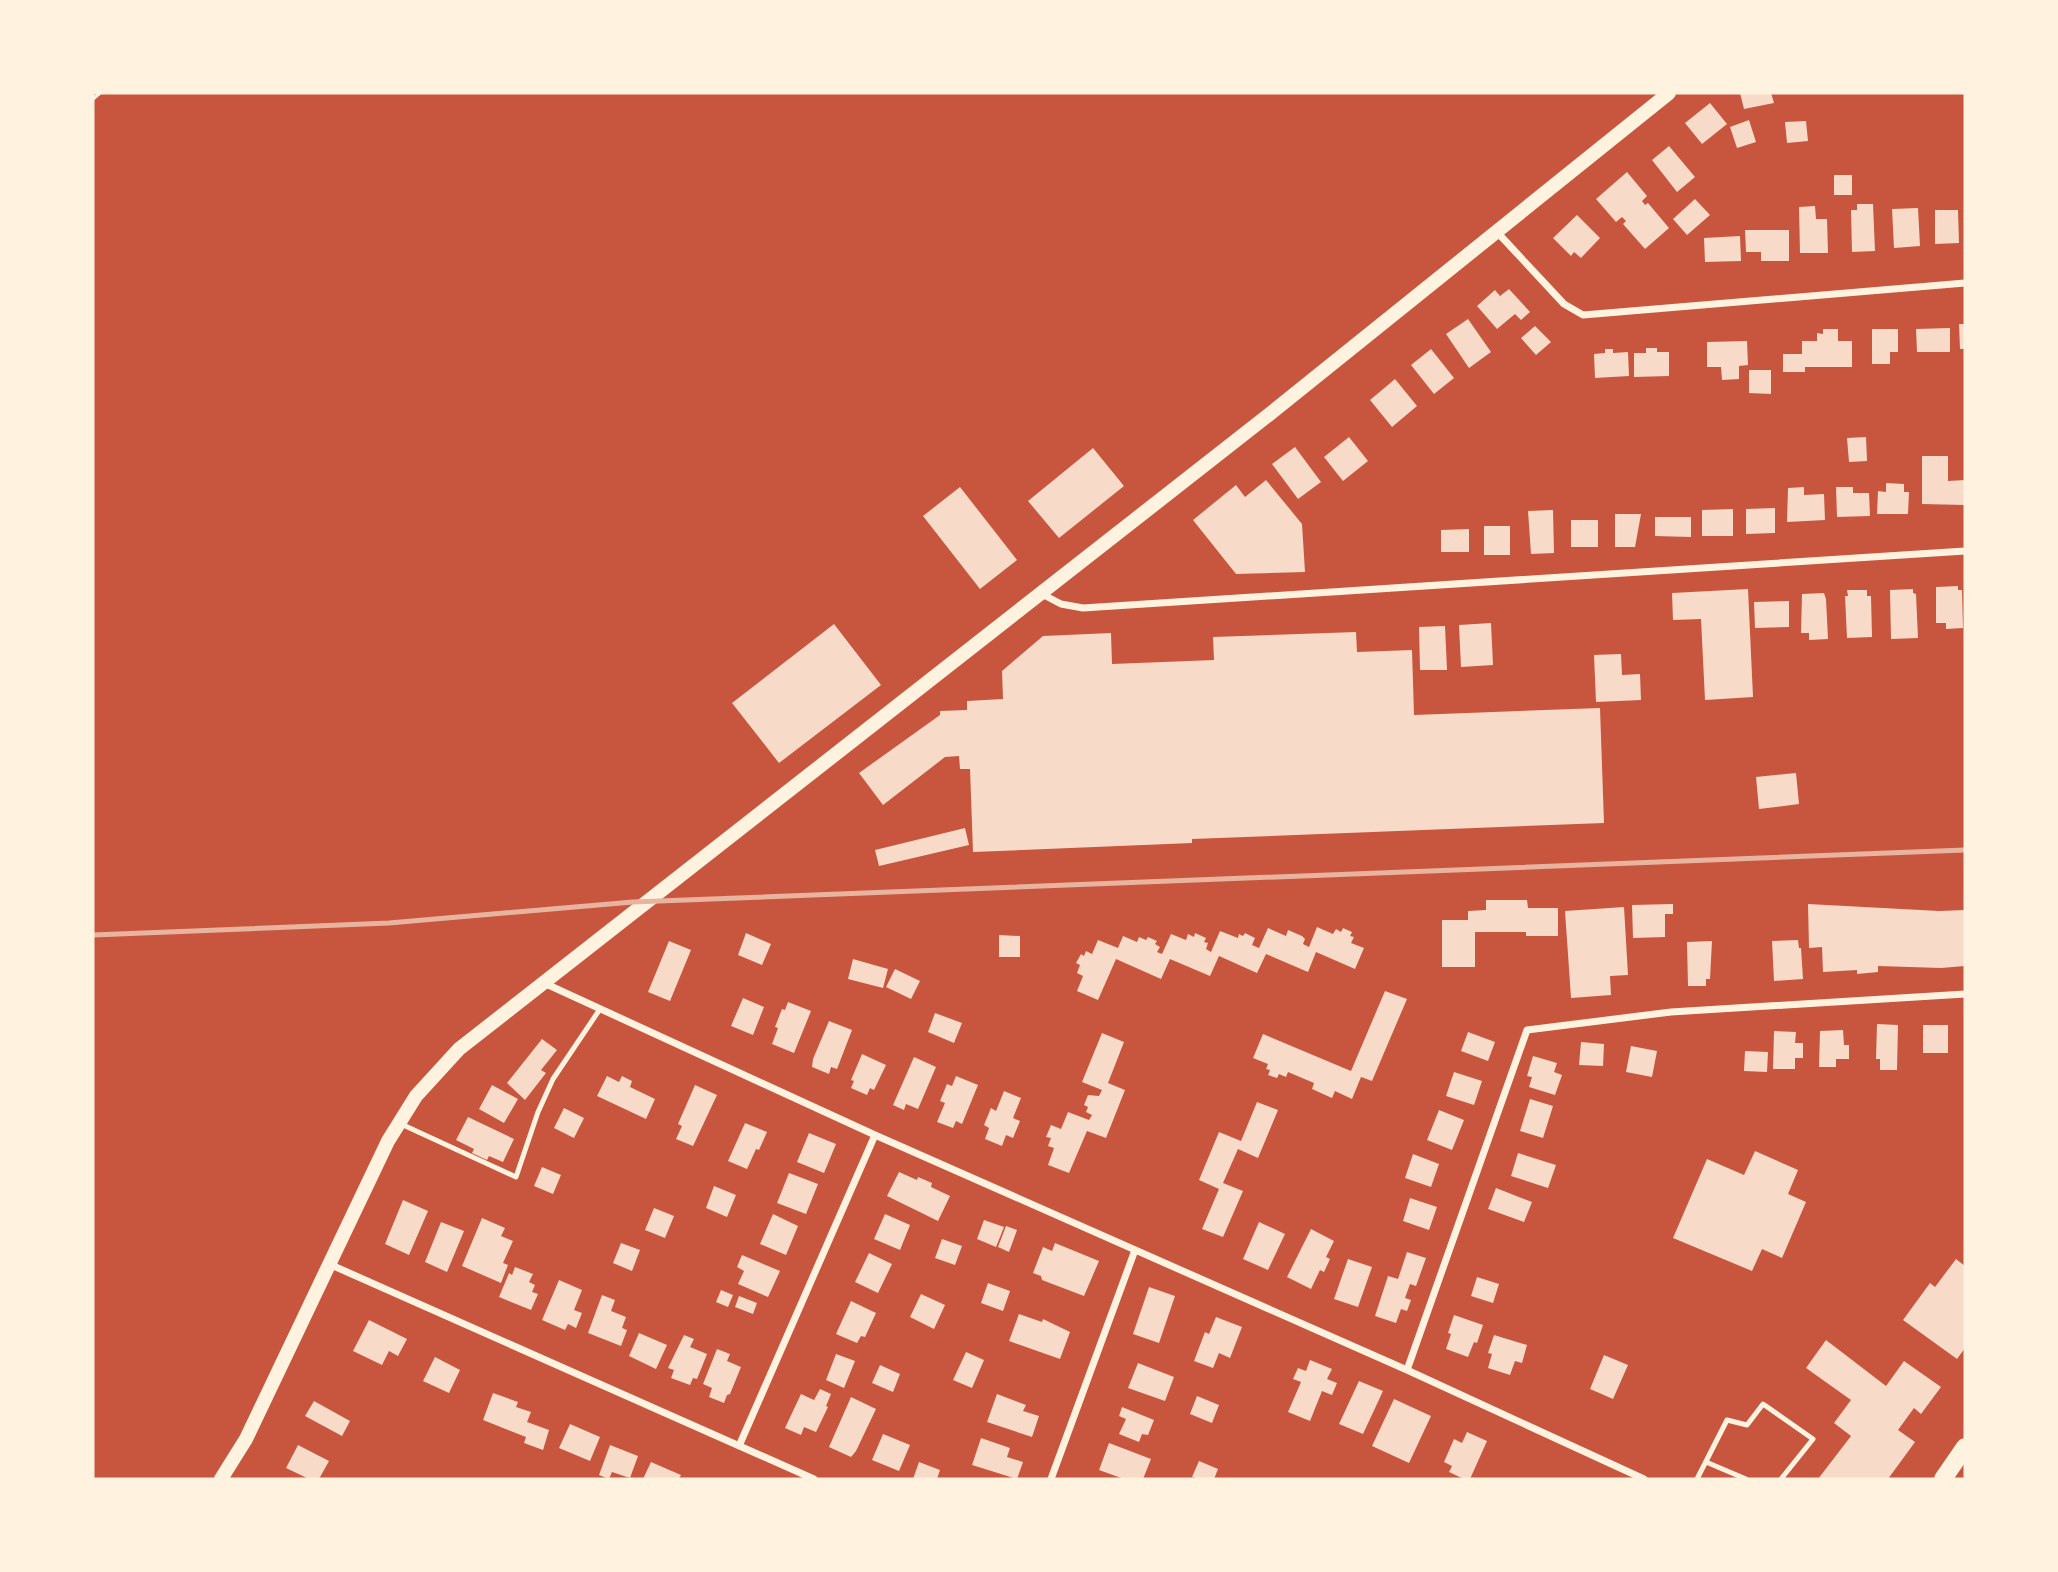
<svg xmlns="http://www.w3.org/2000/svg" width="2058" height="1572" viewBox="0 0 2058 1572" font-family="Raleway,sans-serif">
<rect width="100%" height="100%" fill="#c8553d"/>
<path fill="#f7dbc8" d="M1740 93H1771L1774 103 1744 109Z
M1710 103 1727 124 1702 144 1685 123Z
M1749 120 1756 142 1737 148 1730 127Z
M1806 121 1808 141 1787 143 1785 122Z
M1669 146 1695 177 1677 192 1652 160Z
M1627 172 1647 196 1642 201 1645 205 1648 203 1669 228 1645 249 1623 224 1626 221 1622 217 1616 222 1596 199Z
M1834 175H1852V195H1834Z
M1695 199 1710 215 1687 235 1673 219Z
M1857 204H1873L1875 251 1852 252 1851 210H1857Z
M1815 206 1816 219H1827L1828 253H1800L1799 207Z
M1918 208 1920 246 1894 248 1892 209Z
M1935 210H1958L1959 243 1935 244Z
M1577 215 1600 238 1581 258 1574 252 1571 256 1553 238Z
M1745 230H1789V261H1761V252H1746Z
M1740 236 1741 261 1705 262 1704 238Z
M1509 289 1530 312 1521 320 1515 314 1497 329 1477 306 1495 290 1500 296Z
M1468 319 1491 352 1469 368 1446 334Z
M1959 324H1965V349H1960Z
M1535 326 1551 342 1536 355 1521 338Z
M1950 328V352H1917L1916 329Z
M1823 329H1838V341H1852V367H1805V372H1783V354H1802V341H1817V333L1823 334Z
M1872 329H1898V352H1890V364H1872Z
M1747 341 1748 365 1739 366V379L1722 380 1721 367H1707V342Z
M1646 348H1657V352H1669V376L1634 377V353H1646Z
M1431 349 1454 378 1434 394 1411 365Z
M1605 349H1613V353L1628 352 1629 376 1595 378 1594 354 1605 353Z
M1749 370H1771V394L1749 393Z
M1395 379 1417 406 1392 427 1370 400Z
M1349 437 1368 461 1343 481 1324 457Z
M1866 437 1867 461 1849 462 1847 438Z
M1295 447 1321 482 1298 499 1272 464Z
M1093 448 1124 486 1059 538 1028 501Z
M1922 456H1948V481L1965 480V505L1922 504Z
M1266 480 1302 524 1305 572 1236 574 1193 520 1236 485 1245 497Z
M1886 483 1904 484V492H1909L1908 514H1877L1878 491 1886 492Z
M960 487 1017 560 980 589 923 516Z
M1804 487V495L1824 494 1825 520 1787 522 1788 488Z
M1836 487H1853V493H1869L1870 516 1837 517Z
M1775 508V533L1746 534V509Z
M1733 509V536H1702V510Z
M1553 510 1554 553 1531 554 1528 511Z
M1615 514H1641L1635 547H1615Z
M1655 517H1691V537L1655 536Z
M1571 520H1598V547H1571Z
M1484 526H1510V555H1484Z
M1469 529V552H1441V530Z
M1958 586V590H1962L1963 628 1946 629V623H1936V587Z
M1748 589 1753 697 1705 700 1701 619 1673 620 1672 593Z
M1913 589V593L1916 594 1918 638 1891 639 1890 590Z
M1847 590H1867V596H1871L1872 637 1847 638 1845 596H1848Z
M1824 593 1826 599 1828 639 1809 640V633H1801L1802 594Z
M1789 601V627L1755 628 1754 602Z
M1491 623 1493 665 1461 667 1459 625Z
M834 624 881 685 779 763 732 703Z
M1445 626 1447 670H1420L1419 627Z
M1356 632 1357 652 1412 650 1414 715 1600 708 1604 823 1192 839V843L973 852 970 769H960L959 756 945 757 883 805 859 773 940 715V711L967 710V701L1003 699 1002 671 1043 636 1111 633 1112 664 1214 660 1213 637Z
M1621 654 1622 675 1640 674 1641 700 1596 702 1594 655Z
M1796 773 1799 804 1759 809 1756 777Z
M965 828 969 845 879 866 875 850Z
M1486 900H1527L1528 908H1558V936H1526V932H1475V967H1442V920H1468V911L1486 910Z
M1673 904V914H1665V937L1633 938 1632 905Z
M1808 904 1939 911 1965 910V966L1941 968 1878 966V972L1857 974V970L1823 972 1822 947 1809 948Z
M1624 907 1628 975 1610 976 1611 995 1571 998 1565 911Z
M1317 927 1333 934 1336 929 1341 932 1343 928 1352 932 1350 936 1354 937 1351 943 1364 948 1355 969 1316 952 1308 972 1266 954 1257 973 1219 956 1210 976 1170 959 1161 979 1116 959 1098 1000 1077 991 1083 976 1077 973 1080 965 1076 963 1081 954 1084 956 1086 951 1092 954 1098 940 1118 948 1123 936 1137 942 1139 937 1146 940 1148 937 1157 941 1155 944 1160 947 1157 952 1162 954 1171 934 1186 940 1188 934 1194 937 1195 933 1206 938 1204 942 1208 943 1206 949 1211 952 1220 931 1238 938 1239 934 1243 936 1245 933 1255 938 1252 945 1259 948 1268 928 1286 936 1288 930 1302 936 1305 939 1303 944 1309 947Z
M746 933 771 944 762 965 738 955Z
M999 935 1020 936V957H999Z
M1798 940 1799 948H1801L1803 979 1774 981 1772 941Z
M669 941 691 950 670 1001 648 992Z
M1712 941 1710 979H1706V986H1688L1687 942Z
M853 959 888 969 883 988 848 979Z
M895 969 920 981 911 999 886 987Z
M1385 991 1407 999 1372 1081 1361 1077 1352 1099 1335 1091 1332 1098 1312 1089 1314 1083 1288 1072 1286 1077 1279 1074 1277 1078 1268 1075 1270 1070 1266 1069 1268 1064 1253 1058 1263 1034 1351 1071Z
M743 998 764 1007 753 1035 731 1026Z
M788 1002 811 1011 794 1053 772 1044 778 1028 775 1027 782 1009 785 1010Z
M935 1013 962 1023 954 1043 928 1032Z
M829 1021 852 1030 837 1069 831 1067 829 1074 812 1067 813 1059Z
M1877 1024 1898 1025 1897 1070H1880V1059H1876Z
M1923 1025H1948V1053H1923Z
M1843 1030 1844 1045H1849V1059H1836V1067H1819L1820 1031Z
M1774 1031 1796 1032 1795 1043H1803V1058H1795V1069H1773Z
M1468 1032 1495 1042 1488 1061 1461 1051Z
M1102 1033 1124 1042 1108 1083 1125 1090 1106 1138 1087 1131 1069 1173 1048 1165 1054 1148 1048 1146 1051 1138 1046 1137 1051 1125 1061 1129 1068 1112 1089 1120 1092 1115 1086 1112 1088 1107 1084 1105 1088 1095 1099 1096 1102 1090 1082 1082Z
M542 1039 557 1050 541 1070 546 1073 525 1100 507 1083Z
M1581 1042 1604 1044 1603 1066 1579 1065Z
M1631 1046 1657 1051 1652 1077 1626 1072Z
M1745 1051 1768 1052 1767 1072 1744 1071Z
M862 1054 886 1065 874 1090 870 1088 867 1095 851 1088 854 1081 851 1080Z
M1533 1056 1557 1063 1554 1072 1562 1075 1555 1095 1529 1087 1532 1077 1527 1076Z
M914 1057 936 1067 918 1109 906 1104 904 1110 893 1105Z
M1454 1072 1482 1081 1474 1105 1446 1096Z
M607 1076 619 1082 622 1076 632 1081 630 1087 655 1099 646 1119 597 1096Z
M956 1076 978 1085 962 1124 956 1121 953 1128 937 1122 945 1103 940 1101 947 1084 952 1086Z
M492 1085 518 1099 504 1123 479 1109Z
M695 1085 717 1095 693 1146 676 1139 682 1126 678 1124Z
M1004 1091 1021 1098 1013 1118 1020 1121 1013 1138 1006 1135 1002 1146 985 1139 989 1128 984 1125 991 1108 996 1111Z
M1530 1099 1553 1106 1543 1138 1520 1131Z
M1257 1102 1278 1110 1258 1158 1238 1149 1223 1183 1243 1191 1223 1237 1202 1229 1219 1189 1199 1180 1219 1132 1241 1141Z
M564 1108 584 1118 574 1138 554 1128Z
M1439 1110 1464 1120 1452 1150 1427 1140Z
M468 1117 514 1139 503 1162 489 1156 487 1160 472 1153 474 1149 456 1140Z
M745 1123 767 1132 759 1150 756 1149 747 1169 728 1161Z
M809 1133 836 1144 824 1173 797 1162Z
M1755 1151 1798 1170 1788 1194 1806 1202 1782 1258 1762 1249 1752 1271 1673 1238 1707 1159 1744 1175Z
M1518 1153 1556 1165 1548 1188 1511 1176Z
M1413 1154 1439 1164 1431 1187 1405 1178Z
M542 1167 561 1175 553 1194 534 1186Z
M899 1172 917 1180 918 1177 932 1183 931 1187 950 1196 938 1221 887 1196Z
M789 1173 818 1184 806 1214 777 1203Z
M714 1186 736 1195 727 1217 706 1208Z
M1496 1188 1532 1202 1524 1222 1488 1209Z
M1410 1198 1437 1207 1429 1230 1403 1221Z
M403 1200 428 1211 409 1255 385 1244Z
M654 1208 674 1216 665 1238 645 1230Z
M773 1214 798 1226 786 1255 760 1244Z
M885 1214 910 1225 900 1250 874 1239Z
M482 1218 505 1228 501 1236 513 1241 503 1263 508 1265 501 1283 462 1266Z
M984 1220 1004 1227 996 1247 977 1239Z
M441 1222 464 1231 447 1272 425 1262Z
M1259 1222 1285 1234 1268 1270 1243 1259Z
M1006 1226 1017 1230 1009 1252 998 1247Z
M1311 1229 1334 1241 1326 1257 1330 1259 1324 1272 1320 1270 1311 1289 1287 1277Z
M942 1239 962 1246 955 1265 935 1258Z
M621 1243 640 1250 632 1271 613 1263Z
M1055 1243 1099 1261 1084 1296 1042 1280 1041 1276 1033 1273 1043 1247 1052 1251Z
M1407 1252 1426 1258 1416 1286 1410 1284 1405 1298 1411 1300 1407 1311 1401 1309 1396 1323 1375 1316 1388 1276 1398 1279Z
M869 1253 892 1264 878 1293 855 1282Z
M742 1255 780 1271 768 1297 738 1284 744 1271 737 1267Z
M1348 1259 1372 1267 1358 1307 1334 1299Z
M1956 1259 1965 1266V1348L1957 1359 1903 1320 1930 1283 1935 1287Z
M515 1267 533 1274 529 1282 535 1285 532 1292 538 1294 531 1310 499 1297 509 1273 512 1275Z
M1477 1277 1499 1284 1493 1303 1471 1296Z
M559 1280 582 1290 574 1310 582 1313 576 1328 568 1324 565 1330 542 1320Z
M988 1283 1010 1291 1003 1311 981 1303Z
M1149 1287 1175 1296 1159 1343 1133 1334Z
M721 1290 733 1295 728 1307 716 1302Z
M921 1294 945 1305 934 1329 910 1317Z
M602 1295 615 1300 611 1311 626 1317 622 1328 627 1330 621 1346 588 1333Z
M739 1296 757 1303 753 1314 735 1307Z
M851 1301 876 1313 865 1337 861 1336 857 1343 836 1334Z
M1019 1314 1042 1322 1043 1319 1070 1332 1060 1359 1009 1341Z
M1454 1315 1483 1325 1477 1343 1474 1342 1468 1357 1446 1349 1451 1334 1448 1333Z
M1216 1317 1242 1327 1230 1358 1219 1353 1213 1368 1194 1361 1205 1332 1209 1334Z
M369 1320 407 1339 398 1356 389 1351 382 1365 353 1351Z
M639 1333 667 1345 656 1369 629 1356Z
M684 1335 694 1339 690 1347 707 1354 697 1379 693 1378 690 1385 671 1378 674 1370 668 1368Z
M1494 1335 1527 1345 1522 1363 1515 1361 1510 1375 1488 1368 1492 1354 1488 1353Z
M1826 1340 1886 1386 1904 1361 1941 1387 1921 1414 1914 1408 1898 1430 1915 1442 1888 1479H1818L1851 1436 1834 1423 1851 1400 1806 1368Z
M717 1349 730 1354 727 1361 741 1367 730 1394 727 1395 724 1403 709 1397 712 1388 703 1384Z
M966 1352 984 1360 972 1388 953 1380Z
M836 1354 855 1361 844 1388 826 1380Z
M1604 1355 1628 1365 1613 1399 1590 1389Z
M435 1357 460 1370 449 1393 423 1381Z
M1310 1360 1332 1369 1327 1379 1337 1383 1332 1395 1322 1391 1310 1421 1288 1412 1301 1382 1293 1379 1298 1368 1306 1371Z
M1138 1363 1174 1377 1165 1401 1128 1388Z
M880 1365 900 1374 893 1392 872 1383Z
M1359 1381 1383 1391 1363 1434 1339 1424Z
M820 1389 831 1394 826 1406 828 1407 816 1432 804 1427 801 1435 785 1428 801 1394 814 1400Z
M493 1393 518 1402 516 1407 531 1412 527 1422 549 1430 543 1450 524 1443 526 1437 483 1420Z
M997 1394 1026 1405 1023 1411 1039 1416 1032 1437 987 1422Z
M1197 1396 1219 1405 1212 1423 1190 1414Z
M851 1397 876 1409 856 1451 851 1457 829 1447Z
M1394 1399 1431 1416 1409 1463 1372 1446Z
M314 1401 350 1421 342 1436 305 1416Z
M1122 1407 1154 1420 1148 1435 1142 1434 1139 1442 1119 1434 1126 1419 1119 1416Z
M570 1424 600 1437 590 1461 559 1448Z
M1467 1432 1487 1441 1470 1479H1464L1449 1472 1452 1466 1444 1462 1454 1439 1462 1443Z
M883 1434 910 1445 899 1471 872 1460Z
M981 1438 1010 1448 1007 1457 1023 1462 1017 1479 972 1465Z
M1109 1443 1151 1459 1143 1479H1124L1099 1470Z
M298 1445 329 1461 319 1479H309L286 1468Z
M610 1445 638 1456 630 1478 612 1472 609 1479 599 1475Z
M1199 1461 1218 1469 1214 1479H1199L1192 1477Z
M651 1462 681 1475 679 1479H643Z
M919 1462 940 1470 937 1479H913Z"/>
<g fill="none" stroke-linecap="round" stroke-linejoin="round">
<path stroke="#fff3e0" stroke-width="3.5" d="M93 99 100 93"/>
<path stroke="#fff3e0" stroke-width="5" d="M401 1124 516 1177 538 1112 553 1079 600 1009
M1706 1462 1746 1479
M1697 1479 1727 1420 1747 1425 1763 1404 1813 1439 1781 1479"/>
<path stroke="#fff3e0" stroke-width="7" d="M1497 232 1564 304 1583 315 1965 283
M1040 593 1061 604 1083 608 1965 551
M544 983 875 1135 1407 1370 1644 1479
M329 1264 814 1479
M1407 1370 1527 1030 1671 1012 1965 994
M739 1446 875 1135
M1051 1479 1135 1250"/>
<path stroke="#fff3e0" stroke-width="14" d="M221 1479 246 1439 388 1141 416 1096 459 1049 1271 413 1669 93"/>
<path stroke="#fff3e0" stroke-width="18" d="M1943 1479 1965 1447"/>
<path stroke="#e9b49f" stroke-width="5" d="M93 935 389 923 633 902 1965 850"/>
</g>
<rect width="2058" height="1572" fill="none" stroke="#fff3e0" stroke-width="189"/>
</svg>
